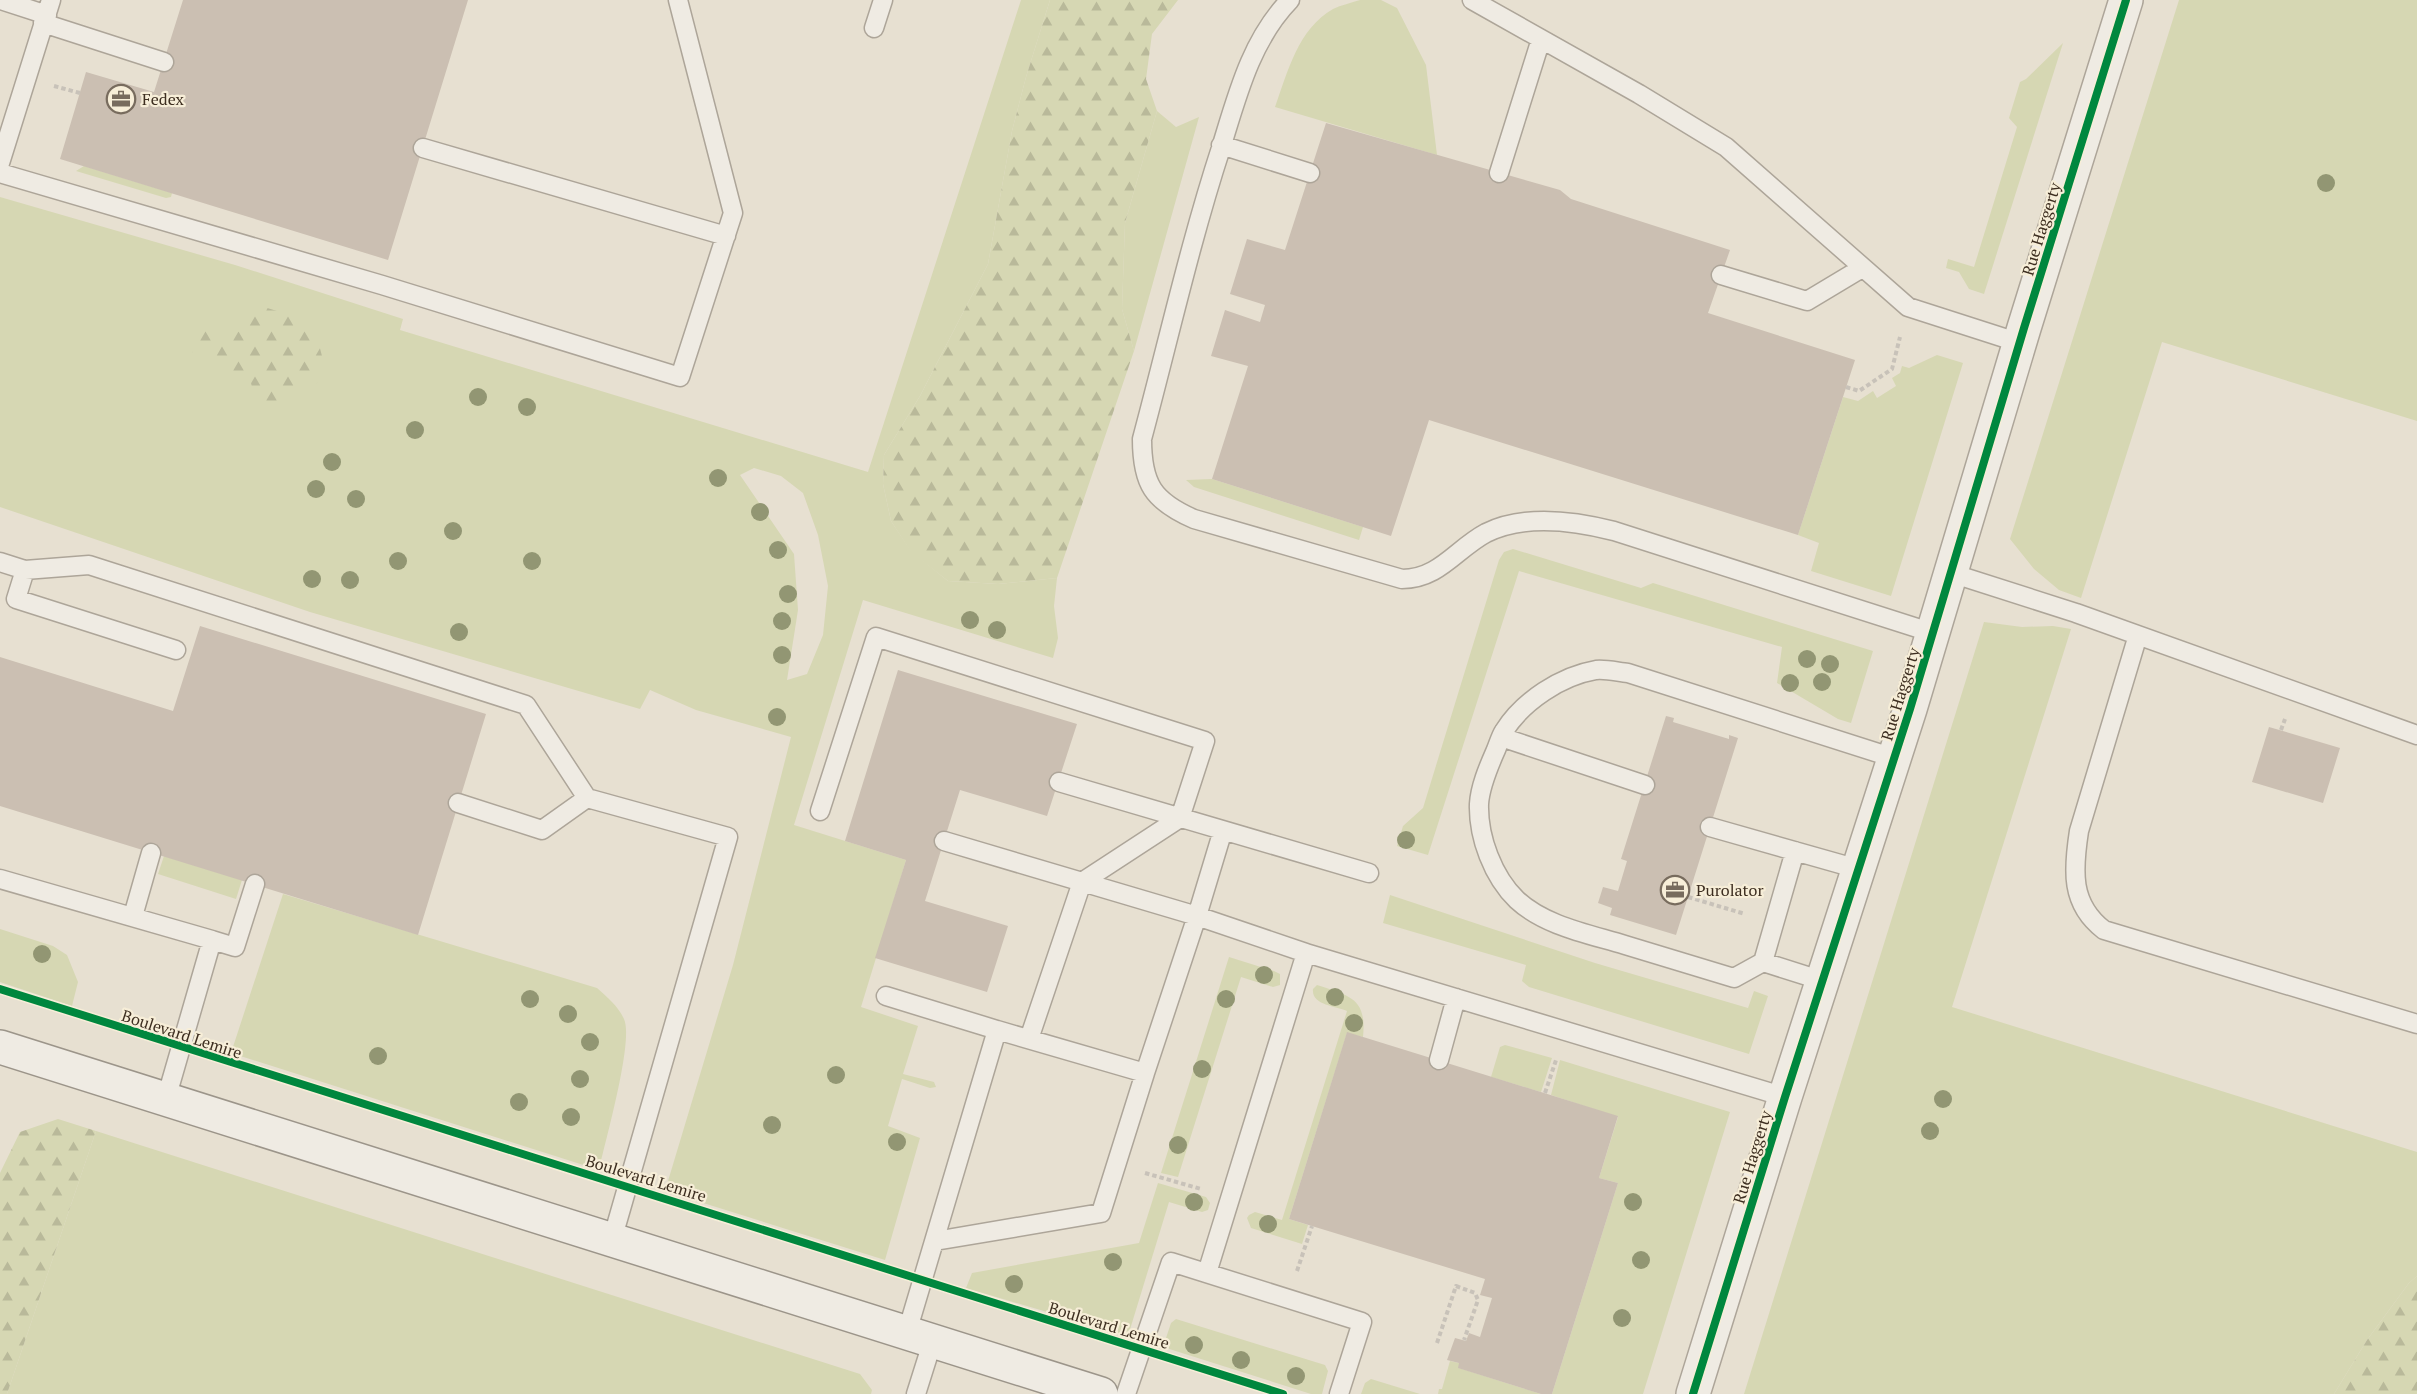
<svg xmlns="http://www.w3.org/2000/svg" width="2417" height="1394" viewBox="0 0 2417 1394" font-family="'PT Serif',serif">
<defs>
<pattern id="forest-firs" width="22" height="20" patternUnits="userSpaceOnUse" patternTransform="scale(1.5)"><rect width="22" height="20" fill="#d6d7b3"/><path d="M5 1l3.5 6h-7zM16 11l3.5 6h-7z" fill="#b9b99a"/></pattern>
</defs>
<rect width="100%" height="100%" fill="#e7e0d1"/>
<path fill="#d6d7b3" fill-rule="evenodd" d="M1021 0H1050L1026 77 1012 131 988 264 920 396 884 455 883 484 891 521 911 551 948 581 998 584 1057 578 1054 606 1058 638 1053 658 863 600 794 825 906 860 861 1007 918 1026 903 1074 934 1082 936 1087 930 1088 902 1079 888 1126 920 1138 885 1260 665 1191 733 965 791 737 696 710 650 690 640 709 310 612 0 507V197L235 265 403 319 400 330 868 472ZM754 468 781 476 803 493 818 535 828 586 823 635 807 674 787 680 798 610 794 554 740 475Z
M1360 0H1381L1397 8 1426 65 1437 155 1275 107C1288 71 1298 29 1333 9 1341 5 1351 3 1360 0Z
M2179 0H2417V421L2162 342 2081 598 2059 590 2034 569 2010 539Z
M2063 43 1984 294 1969 289 1959 272 1946 268 1948 259 1974 267 2017 127 2009 118 2020 82 2026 79Z
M1157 111 1176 127 1199 117 1134 351 1122 309 1125 223Z
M84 166 172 193 171 197 166 198 76 171Z
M1937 355 1963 363 1891 596 1811 571 1819 543 1798 535 1843 397 1858 401 1873 391 1877 398 1896 386 1892 378 1900 373 1902 366 1909 368Z
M1212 479 1363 527 1359 540 1194 487 1186 480Z
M1513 549 1641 588 1653 583 1873 651 1851 723 1838 719 1777 683 1782 647 1519 571 1428 855 1397 846 1403 826 1423 808 1499 560 1504 552Z
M1984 622 2022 627 2053 626 2071 629 1952 1007 2417 1152V1276L2409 1283 2367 1340 2334 1394H1744Z
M164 856 242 880 236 899 158 874Z
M283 894 597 988C608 998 618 1006 624 1019 634 1041 605 1142 599 1170L231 1053Z
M1390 895 1595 963 1748 1008 1754 991 1768 996 1749 1054 1529 987 1522 981 1526 965 1383 923Z
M0 929 53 946 67 955 78 982 72 1006 0 982Z
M1229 957 1274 971 1280 974V985L1273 987 1241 977 1178 1177 1161 1173Z
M1317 985C1350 996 1367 998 1363 1037L1347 1033 1289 1219 1308 1225 1302 1244 1251 1228 1247 1218 1249 1215 1255 1212 1282 1220 1347 1011C1335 1006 1311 1005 1313 989Z
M1505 1045 1552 1058 1541 1092 1491 1077 1500 1047Z
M1560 1060 1730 1112 1643 1394H1552L1618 1183 1599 1178 1618 1117 1551 1095Z
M96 1131 860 1374 872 1390 871 1394H7Z
M1158 1183 1206 1197 1210 1203 1208 1210 1202 1212 1169 1202 1128 1336 966 1288 972 1273 1139 1243Z
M1176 1319 1325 1365 1328 1371 1322 1394H1311L1163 1347 1171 1323Z
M1450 1361 1459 1363V1368L1541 1394H1438L1439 1389H1442Z
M1371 1379 1420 1394H1361L1365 1383Z"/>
<path fill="url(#forest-firs)" d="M1050 0H1178L1152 34 1146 79 1157 111 1125 223 1122 309 1134 351 1057 578 998 584 948 581 911 552 891 521 883 484 884 455 920 396 988 264 1012 131 1026 77Z
M264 307 313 322 322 356 317 383 282 400 256 404 251 383 231 379 221 359 192 352 195 334 218 326 238 332Z
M58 1119 96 1131 7 1394H0V1173L20 1132Z
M2417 1276V1394H2334L2367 1340 2409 1283Z"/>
<path fill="#cbbfb2" d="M183 0H468L388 260 60 159 86 72 154 92Z
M1326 123 1560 190 1571 199 1730 250 1708 313 1855 360 1798 535 1429 420 1391 536 1212 479 1248 366 1211 356 1225 310 1260 322 1265 305 1230 294 1247 239 1285 250Z
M200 626 486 714 418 935 0 806V657L173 711Z
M898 670 1077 724 1047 816 960 790 925 901 1008 926 987 992 875 958 906 860 845 841Z
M1666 716 1674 718 1673 722 1729 739V735L1738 738 1676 935 1610 915 1612 908 1598 903 1603 887 1618 891 1627 861 1621 859Z
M2269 727 2340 748 2323 803 2252 782Z
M1347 1032 1618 1116 1599 1178 1618 1183 1552 1394H1541L1458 1368 1459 1363 1447 1360 1455 1338 1466 1341 1469 1333 1480 1337 1492 1298 1480 1295 1485 1279 1289 1219Z"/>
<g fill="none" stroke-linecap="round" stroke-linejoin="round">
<g stroke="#ada599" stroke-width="21">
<path id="service" d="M1 0 47 15
M1290 0C1251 40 1237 96 1221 148 1190 243 1168 342 1142 439 1142 484 1153 501 1194 519L1402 579C1439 579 1456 549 1486 533 1524 514 1575 521 1614 531L1933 633
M1472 0 1639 94 1726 147 1908 307 2020 343
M43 23 164 62
M874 28 883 0
M1221 145 1310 173
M423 148 726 236
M0 163 51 0
M0 173 382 285 680 377 733 213 678 0
M1499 173 1541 39
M1721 275 1807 301 1862 268
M0 562 25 570 16 599 176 650
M25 570 89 565 526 705 587 798 728 837 612 1240
M1951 573 2076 613 2417 735
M2138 635 2079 831C2073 870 2070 904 2104 930L2417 1024
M1501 737 1645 785
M1059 782 1369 873
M458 803 542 830 587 798
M820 811 876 637 1205 741 1180 818 1082 882 1029 1039
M1710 827 1858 869
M944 841 1197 916 1223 830
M0 879 212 940 166 1099
M133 916 151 853
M212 940 235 947 255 884
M1763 962 1795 851
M1823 981 1763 962 1734 978C1698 967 1661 956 1625 945 1589 934 1545 926 1517 900 1493 877 1478 837 1479 804 1480 787 1488 768 1495 752 1498 746 1500 737 1504 731 1523 701 1561 676 1596 670 1606 669 1618 672 1628 673L1894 758
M886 996 997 1030 907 1332
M1439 1060 1456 998
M1145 1073 1197 916 1306 953
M935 1241 1101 1213 1145 1073 997 1030
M1207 1273 1306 953 1785 1097
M916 1394 933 1340
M1126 1394 1171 1262 1362 1322 1339 1394"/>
</g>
<g stroke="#ada599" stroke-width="36">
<path id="tertiary" d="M1693 1394 1785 1097 1910 709 2024 328 2126 0"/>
</g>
<g stroke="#9c958a" stroke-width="36">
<path id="secondary" d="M0 1047 1101 1394"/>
</g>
<path stroke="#c8c2b9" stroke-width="4" stroke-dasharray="4.5 3" stroke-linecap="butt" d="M54 86 80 93
M1846 387 1859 391 1892 369 1900 337
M2281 730 2285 719
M1688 897 1745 914
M1545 1093 1556 1060
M1145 1173 1201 1189
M1297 1271 1312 1226
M1437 1343 1456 1286 1475 1293 1478 1300 1464 1340"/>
<use href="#service" stroke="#efebe3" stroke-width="18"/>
<use href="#tertiary" stroke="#efebe3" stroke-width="33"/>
<use href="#secondary" stroke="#efebe3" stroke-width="33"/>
<g stroke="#f7eed8" stroke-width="11">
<path id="cycleway" d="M0 989 1283 1394
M1693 1394 1785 1097 1910 709 2024 328 2126 0"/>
</g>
<use href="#cycleway" stroke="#00873e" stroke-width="8"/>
</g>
<g fill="#929673">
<circle cx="2326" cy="183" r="9"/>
<circle cx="478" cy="397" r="9"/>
<circle cx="527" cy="407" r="9"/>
<circle cx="415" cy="430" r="9"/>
<circle cx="332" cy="462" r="9"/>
<circle cx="718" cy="478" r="9"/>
<circle cx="316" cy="489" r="9"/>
<circle cx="356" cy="499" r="9"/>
<circle cx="760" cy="512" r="9"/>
<circle cx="453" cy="531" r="9"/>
<circle cx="778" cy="550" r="9"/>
<circle cx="398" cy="561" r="9"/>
<circle cx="532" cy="561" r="9"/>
<circle cx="312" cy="579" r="9"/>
<circle cx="350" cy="580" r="9"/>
<circle cx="788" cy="594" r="9"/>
<circle cx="970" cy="620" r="9"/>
<circle cx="782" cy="621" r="9"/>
<circle cx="997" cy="630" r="9"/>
<circle cx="459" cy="632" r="9"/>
<circle cx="782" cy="655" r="9"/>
<circle cx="1807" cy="659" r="9"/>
<circle cx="1830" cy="664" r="9"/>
<circle cx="1822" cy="682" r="9"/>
<circle cx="1790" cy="683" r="9"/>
<circle cx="777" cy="717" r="9"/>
<circle cx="1406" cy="840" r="9"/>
<circle cx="42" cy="954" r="9"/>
<circle cx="1264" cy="975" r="9"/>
<circle cx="1335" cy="997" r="9"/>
<circle cx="530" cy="999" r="9"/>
<circle cx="1226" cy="999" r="9"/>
<circle cx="568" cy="1014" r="9"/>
<circle cx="1354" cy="1023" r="9"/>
<circle cx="590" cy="1042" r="9"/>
<circle cx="378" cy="1056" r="9"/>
<circle cx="1202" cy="1069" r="9"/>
<circle cx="836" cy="1075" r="9"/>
<circle cx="580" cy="1079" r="9"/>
<circle cx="1943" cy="1099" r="9"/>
<circle cx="519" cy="1102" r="9"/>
<circle cx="571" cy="1117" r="9"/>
<circle cx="772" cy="1125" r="9"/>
<circle cx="1930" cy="1131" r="9"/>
<circle cx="897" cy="1142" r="9"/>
<circle cx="1178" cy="1145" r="9"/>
<circle cx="1194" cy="1202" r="9"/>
<circle cx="1633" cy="1202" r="9"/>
<circle cx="1268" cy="1224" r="9"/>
<circle cx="1641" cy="1260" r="9"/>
<circle cx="1113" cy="1262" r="9"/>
<circle cx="1014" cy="1284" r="9"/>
<circle cx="1622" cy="1318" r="9"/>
<circle cx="1194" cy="1345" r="9"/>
<circle cx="1241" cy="1360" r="9"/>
<circle cx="1296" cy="1376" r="9"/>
</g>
<defs>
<g id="office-ring" transform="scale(1.5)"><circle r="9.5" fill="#f7eed8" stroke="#786c5e" stroke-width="1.5"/><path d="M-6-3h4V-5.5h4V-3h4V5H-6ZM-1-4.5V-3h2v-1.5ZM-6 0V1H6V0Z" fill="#786c5e"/></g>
</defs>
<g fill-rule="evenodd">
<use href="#office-ring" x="121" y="99"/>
<use href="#office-ring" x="1675" y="890"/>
</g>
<g text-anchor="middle" stroke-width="4.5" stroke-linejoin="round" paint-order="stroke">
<g font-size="16" fill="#3d2e20" stroke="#f7eed8" text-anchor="start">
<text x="142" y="105">Fedex</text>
<text x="1696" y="896">Purolator</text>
</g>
<g font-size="16" fill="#3d2e20" stroke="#f7eed8">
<text transform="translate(2041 229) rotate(-73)" y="6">Rue Haggerty</text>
<text transform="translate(1900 694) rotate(-73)" y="6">Rue Haggerty</text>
<text transform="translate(182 1034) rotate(18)" y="6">Boulevard Lemire</text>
<text transform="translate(1752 1157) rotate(-73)" y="6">Rue Haggerty</text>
<text transform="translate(646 1178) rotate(17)" y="6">Boulevard Lemire</text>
<text transform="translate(1109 1325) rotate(17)" y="6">Boulevard Lemire</text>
</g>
</g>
</svg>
